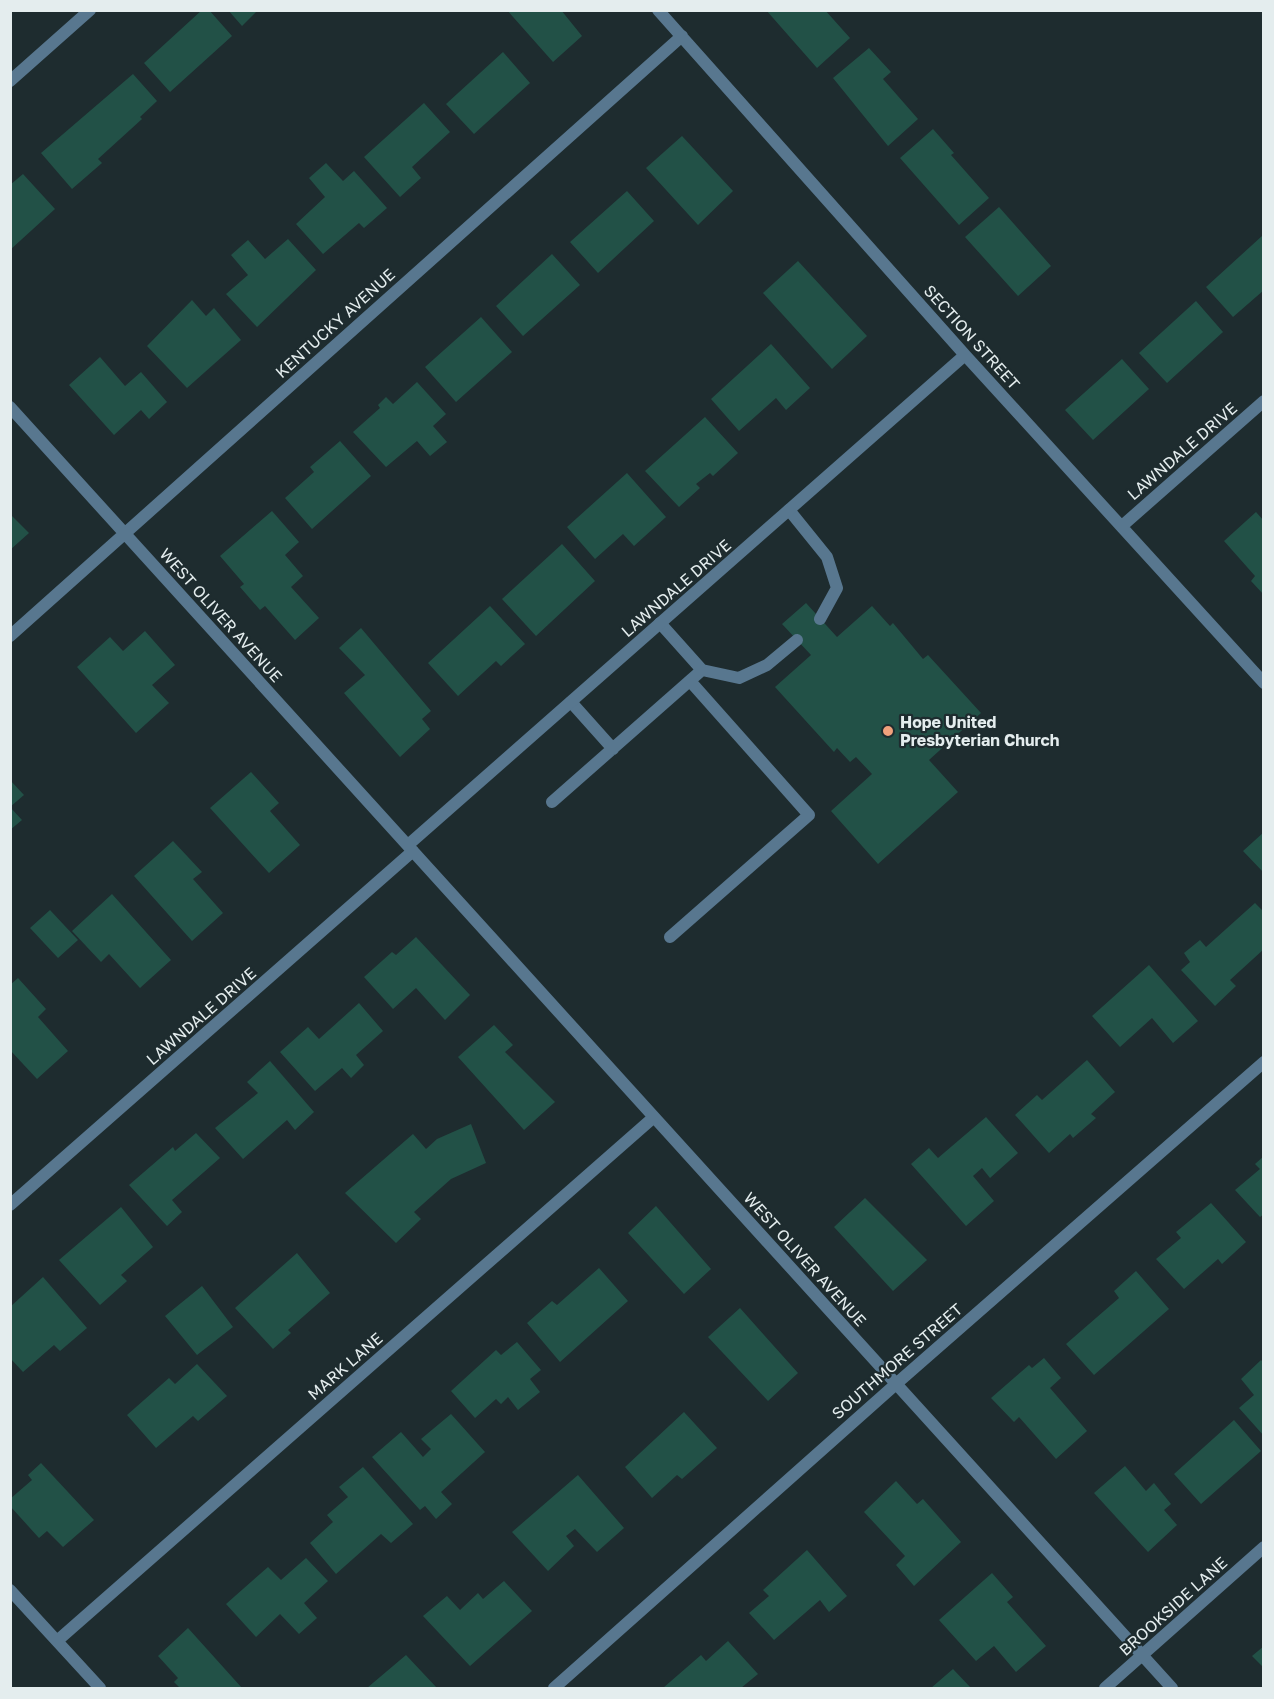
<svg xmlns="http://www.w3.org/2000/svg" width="1274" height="1699" viewBox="0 0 1274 1699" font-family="'Golos Text',sans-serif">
<rect width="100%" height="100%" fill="#1e2c2f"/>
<path fill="#225147" d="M202 10H209L232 36 170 92 144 63Z
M228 10H258L242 26Z
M507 10H561L582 36 553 62Z
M766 10H825L850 38 817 68Z
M869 48 891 72 883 79 918 119 888 146 833 78Z
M503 52 530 83 474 134 446 104Z
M133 74 157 101 140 117 142 119 98 159 102 163 72 189 41 153Z
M424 103 450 132 412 167 421 178 400 197 364 157Z
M933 129 954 153 951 155 989 198 959 225 900 158Z
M682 136 733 191 698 225 646 168Z
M326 163 343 181 354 171 387 208 364 228 359 223 323 254 296 224 325 197 309 178Z
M23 174 55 209 10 250V185Z
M627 191 654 221 598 273 570 242Z
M999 207 1051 266 1018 296 965 237Z
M1262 236 1264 290 1233 317 1206 287Z
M288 239 316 270 257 327 226 294 248 275 231 255 248 240 265 259Z
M552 254 580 285 523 336 496 306Z
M798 261 867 336 832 369 763 293Z
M192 300 206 316 214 308 241 340 187 388 147 346Z
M1196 301 1223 332 1167 383 1139 353Z
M481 317 512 352 456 402 425 367Z
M771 344 810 388 786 410 776 398 739 431 711 399Z
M100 357 125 386 141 372 167 402 149 419 141 410 114 435 69 385Z
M1122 359 1149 389 1093 440 1065 410Z
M417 382 446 414 433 426 447 442 430 456 417 441 386 467 353 432 380 408 378 405 386 397 393 404Z
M705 417 738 453 713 476 710 473 696 484 700 488 679 507 645 471Z
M340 441 371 476 312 529 285 498 314 472 310 467Z
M627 473 666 517 634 546 623 534 595 559 567 527Z
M272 511 299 542 285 555 303 576 291 587 319 618 295 640 265 606 260 610 240 587 244 584 220 556Z
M1256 512 1264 521V595L1251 581 1255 576 1224 541Z
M10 514 29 533 10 550Z
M562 544 595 581 536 636 502 599Z
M806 603 837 637 872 606 890 626 893 623 923 659 928 655 981 713 929 760 958 792 878 864 831 811 872 774 856 757 850 762 837 748 834 752 775 687 811 655 782 624Z
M490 606 525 644 501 666 496 661 458 696 428 663Z
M361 628 431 711 422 719 430 729 400 757 344 693 365 675 339 648Z
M145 631 175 665 152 685 169 703 136 733 77 667 110 637 123 651Z
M251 772 279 803 270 811 300 845 269 873 210 808Z
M10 780 24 795 10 807Z
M10 807 22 820 10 830Z
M1264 832V873L1243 851Z
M173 841 202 872 193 879 223 913 192 941 134 876Z
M112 894 171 960 140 988 109 954 101 962 72 931Z
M1255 903 1264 912V949L1230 980 1236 986 1215 1006 1181 970 1190 962 1184 953 1200 940 1206 947Z
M50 910 78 940 58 958 30 928Z
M416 937 470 995 445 1020 416 988 393 1009 364 977 392 952 396 955Z
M1149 965 1198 1021 1173 1043 1152 1018 1120 1047 1092 1016Z
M18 978 46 1009 38 1017 68 1051 37 1079 10 1050V985Z
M359 1003 383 1031 356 1055 364 1065 351 1078 342 1068 315 1091 280 1052 308 1027 319 1039Z
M494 1025 513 1045 505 1052 555 1102 524 1130 458 1057Z
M1087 1060 1115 1092 1091 1114 1096 1118 1073 1138 1070 1134 1049 1153 1015 1115 1037 1095 1042 1100Z
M270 1061 314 1112 295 1130 287 1120 243 1159 215 1128 258 1093 247 1082Z
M986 1117 1018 1153 990 1178 982 1168 973 1176 994 1201 966 1226 911 1164 929 1148 938 1158Z
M471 1124 486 1163 451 1179 414 1212 421 1219 396 1243 345 1193 413 1134 426 1149 437 1139Z
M196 1133 220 1158 172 1200 182 1212 167 1226 129 1185 173 1147 175 1151Z
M1264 1156V1214L1260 1217 1235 1190 1260 1169 1255 1164Z
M865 1198 927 1260 893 1291 834 1227Z
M1211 1203 1246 1242 1222 1264 1218 1259 1184 1289 1156 1259 1181 1238 1176 1232Z
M656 1206 711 1269 684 1294 628 1233Z
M121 1207 153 1247 121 1275 127 1281 100 1305 59 1260Z
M297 1253 330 1293 288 1330 291 1333 273 1349 235 1308Z
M599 1268 628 1301 560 1362 527 1323 552 1301 557 1305Z
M1136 1271 1169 1309 1094 1375 1066 1344 1119 1298 1114 1291Z
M43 1277 87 1328 60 1351 54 1345 23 1372 10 1358V1307Z
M202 1286 233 1327 197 1355 165 1316Z
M740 1308 798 1373 768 1401 708 1337Z
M517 1342 541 1370 530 1379 540 1392 518 1410 508 1397 501 1404 496 1399 475 1418 451 1391 496 1350 501 1355Z
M1044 1358 1061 1378 1050 1388 1087 1431 1056 1459 1019 1417 1014 1422 991 1398 1029 1365 1032 1368Z
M1261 1360 1264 1363V1436L1239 1408 1254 1395 1241 1379Z
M197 1364 227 1396 198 1421 193 1416 156 1448 127 1415 169 1378 175 1384Z
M684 1412 717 1448 682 1479 677 1475 652 1498 625 1467Z
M451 1414 485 1452 441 1492 452 1504 436 1519 425 1506 420 1510 372 1457 401 1432 423 1457 431 1449 421 1439Z
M1234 1420 1261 1451 1201 1504 1174 1474Z
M41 1463 94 1520 63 1547 47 1531 39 1538 10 1506V1499L32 1480 28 1475Z
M1125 1466 1146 1491 1154 1483 1171 1504 1164 1510 1177 1525 1148 1552 1094 1493Z
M363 1467 413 1524 391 1543 381 1534 336 1574 310 1543 333 1522 327 1515 348 1497 339 1487Z
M578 1475 624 1528 597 1552 575 1529 566 1536 574 1546 548 1571 512 1532Z
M896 1481 917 1504 923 1499 961 1542 914 1586 896 1565 905 1556 864 1512Z
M807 1550 847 1596 829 1612 820 1600 774 1640 749 1613 769 1596 763 1590Z
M306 1558 328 1581 304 1603 317 1618 299 1634 280 1614 256 1637 226 1604 268 1567 281 1580Z
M992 1573 1013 1597 1007 1602 1046 1646 1016 1672 994 1646 976 1661 939 1620Z
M504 1581 532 1611 470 1666 423 1616 447 1596 460 1610 478 1593 483 1599Z
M188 1628 242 1688H180L174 1682 178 1678 158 1656Z
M728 1641 758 1674 741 1688H663L701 1655 706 1661Z
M1264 1646V1668L1252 1656Z
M406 1655 437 1688H367Z
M953 1669 971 1688H931Z"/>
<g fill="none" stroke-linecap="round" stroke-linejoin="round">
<path stroke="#58778f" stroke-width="12" d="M789 510 827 557 837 588 820 619
M702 670 739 678 767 665 797 640
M571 702 613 749
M552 802 702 670 660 623
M670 937 809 815 690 681"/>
<path stroke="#58778f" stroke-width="12" d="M658 10 965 355 1264 683
M10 81 90 10
M10 407 1172 1688
M1122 526 1264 401
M10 636 682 36
M408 845 965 355
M10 1205 413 851
M10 1590 100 1688
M57 1641 654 1117
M554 1688 896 1384 1264 1062
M1105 1688 1264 1547"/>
</g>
<circle fill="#f1a17c" stroke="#1e2c2f" stroke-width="2" cx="888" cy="731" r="6"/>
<g text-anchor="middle" stroke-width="4.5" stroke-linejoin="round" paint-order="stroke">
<g font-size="16" fill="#e4edee" stroke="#1e2c2f">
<text transform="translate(335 323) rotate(-42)" y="6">KENTUCKY AVENUE</text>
<text transform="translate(972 337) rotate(48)" y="6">SECTION STREET</text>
<text transform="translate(1182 451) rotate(-41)" y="6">LAWNDALE DRIVE</text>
<text transform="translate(676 588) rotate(-41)" y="6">LAWNDALE DRIVE</text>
<text transform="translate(221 615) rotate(48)" y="6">WEST OLIVER AVENUE</text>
<text transform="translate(201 1016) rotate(-41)" y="6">LAWNDALE DRIVE</text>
<text transform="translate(805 1259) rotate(48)" y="6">WEST OLIVER AVENUE</text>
<text transform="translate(897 1361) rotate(-41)" y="6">SOUTHMORE STREET</text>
<text transform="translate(345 1366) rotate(-41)" y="6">MARK LANE</text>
<text transform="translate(1173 1606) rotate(-42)" y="6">BROOKSIDE LANE</text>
</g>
<g font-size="16" font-weight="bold" fill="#e4edee" stroke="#1e2c2f" text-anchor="start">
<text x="900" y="728">Hope United<tspan x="900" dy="18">Presbyterian Church</tspan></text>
</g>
</g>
<rect width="1274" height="1699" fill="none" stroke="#e4edee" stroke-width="24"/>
</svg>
